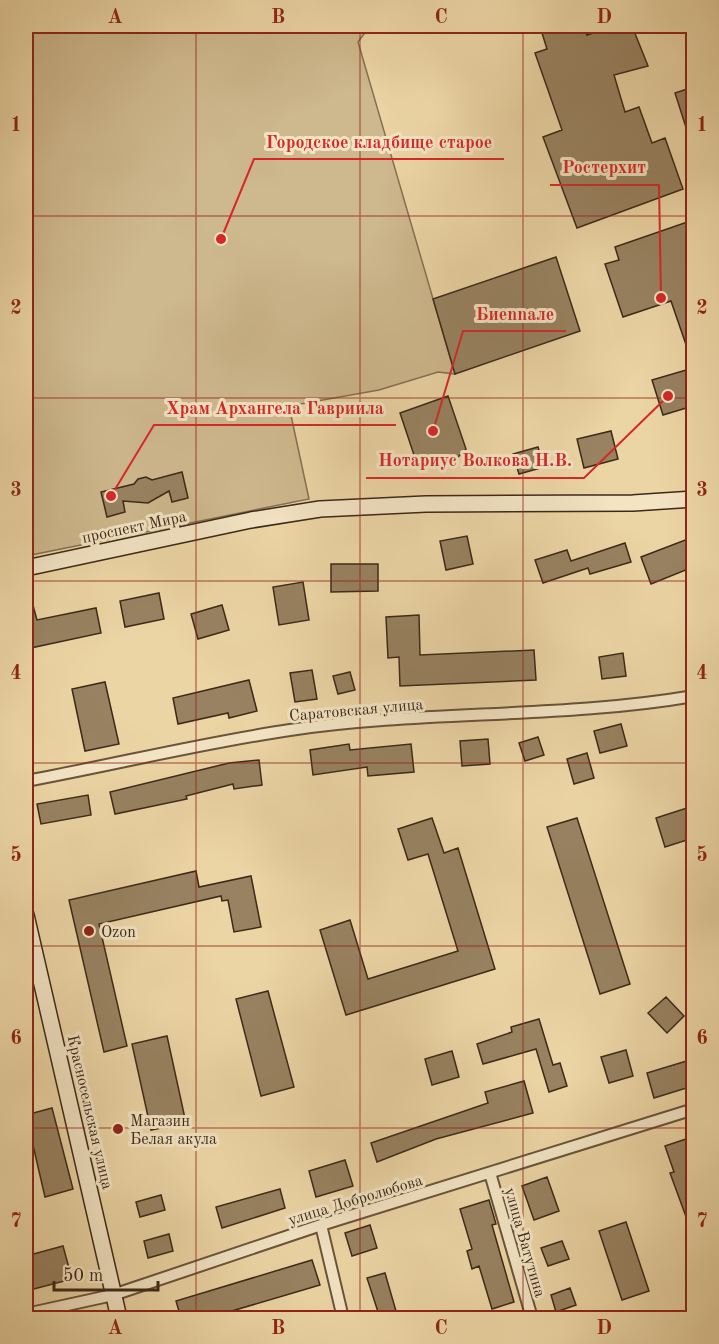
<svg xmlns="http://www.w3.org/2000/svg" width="719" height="1344" viewBox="0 0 719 1344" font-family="'Old Standard TT',serif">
<rect width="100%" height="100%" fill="#ecd5a5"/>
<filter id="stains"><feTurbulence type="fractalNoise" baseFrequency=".00333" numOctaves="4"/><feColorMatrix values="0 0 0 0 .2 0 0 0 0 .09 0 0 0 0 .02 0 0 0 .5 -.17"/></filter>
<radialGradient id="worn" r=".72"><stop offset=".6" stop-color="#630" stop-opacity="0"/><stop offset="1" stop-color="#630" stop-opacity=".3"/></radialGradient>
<path fill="#ceb88d" stroke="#857052" stroke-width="1.5" d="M26 26H370L358 42 455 374 438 372 379 390 289 406 309 499 26 556Z"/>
<path fill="#988261" stroke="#3c2918" stroke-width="1.5" d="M566 26H583L587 35 615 26H632L648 66 614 75 625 112 639 107 652 143 665 138 683 189 577 228 543 137 562 130 535 53 547 49 542 33Z
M693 87V143H691L675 93Z
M693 220V361L692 362 671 301 623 317 605 264 619 260 615 247Z
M556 257 580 331 455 374 433 299Z
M693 368V406L663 415 652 380Z
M448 396 466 449 457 458H444L418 467 400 413Z
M611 431 618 459 584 468 577 439Z
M538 447 544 467 519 474 513 454Z
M182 472 188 498 172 502 169 491 148 503 123 501 125 512 107 517 101 492 134 484 138 479 146 477 152 480Z
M467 536 473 564 446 570 440 541Z
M693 537V567L651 584 641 557Z
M625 543 631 562 590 574 588 568 543 583 535 560 567 550 571 561Z
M331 564H378V591L331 592Z
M303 582 309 620 279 625 273 587Z
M29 591 37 620 96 608 101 633 26 649V592Z
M159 593 164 619 125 627 120 601Z
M222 605 229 630 198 639 191 614Z
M419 615 420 655 534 650 536 680 400 686 399 657 388 658 386 617Z
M623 653 626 676 602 679 599 657Z
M312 670 317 699 295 702 290 673Z
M350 672 355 690 338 694 333 676Z
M249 680 257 711 229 718 228 713 178 724 173 698Z
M105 682 119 744 85 751 72 689Z
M621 724 627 746 600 753 594 731Z
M538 737 544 755 525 761 519 743Z
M488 739 490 764 462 766 460 741Z
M349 744 350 750 411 744 414 772 368 776 367 767 313 775 310 750Z
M587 753 594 778 574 784 567 759Z
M259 760 262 785 234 789 233 784 186 796 187 799 115 814 110 792 229 763Z
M88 795 91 815 41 824 37 804Z
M690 807 693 838 665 847 656 818Z
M432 818 444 853 458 848 495 969 346 1015 320 930 350 920 368 979 458 951 428 854 408 860 398 829Z
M577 818 630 984 600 994 547 827Z
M196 871 199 887 251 876 261 927 234 932 228 900 222 901 221 896 99 924 127 1046 104 1052 69 900Z
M268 991 294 1087 261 1096 236 999Z
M666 997 684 1016 667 1033 648 1013Z
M539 1019 553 1065 560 1063 567 1086 549 1092 536 1049 483 1064 477 1044 512 1032 511 1027Z
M167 1036 186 1123 151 1130 132 1044Z
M626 1050 633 1076 609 1083 601 1057Z
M452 1051 459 1077 432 1085 425 1059Z
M693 1059V1086L654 1098 647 1073Z
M524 1081 533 1113 436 1139 377 1162 371 1143 488 1103 485 1092Z
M52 1108 73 1189 45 1197 26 1115Z
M686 1139 691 1152 687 1154 693 1173 692 1233 670 1173 674 1172 665 1146Z
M345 1160 353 1186 316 1197 309 1171Z
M547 1177 559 1211 534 1220 522 1186Z
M280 1189 285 1208 222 1228 216 1207Z
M161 1195 165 1210 140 1217 136 1202Z
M489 1200 496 1224 492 1225 514 1302 492 1309 479 1266 472 1269 467 1251 472 1249 460 1209Z
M626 1222 649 1291 622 1300 599 1231Z
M370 1225 377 1248 352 1256 345 1233Z
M169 1234 173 1251 148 1258 144 1241Z
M562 1241 569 1259 548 1266 541 1248Z
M63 1246 72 1279 26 1291V1256Z
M312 1260 320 1285 208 1318H181L176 1301Z
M385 1273 398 1318H380L367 1278Z
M570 1288 576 1305 556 1312 551 1295Z"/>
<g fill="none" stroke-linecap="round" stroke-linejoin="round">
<g stroke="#68543b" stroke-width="14">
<path id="minor" d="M26 781C113 765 201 743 290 730 423 710 560 719 694 696
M490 1173 532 1318
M321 1225 343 1318
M26 1314 113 1295 321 1225 694 1109"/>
</g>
<g stroke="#3c2918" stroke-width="18">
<path id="secondary" d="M26 568 251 520 320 509 426 504 633 503 694 499
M26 915 119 1318"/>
</g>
<use href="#minor" stroke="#f3e4c4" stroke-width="10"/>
<use href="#secondary" stroke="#f3e4c4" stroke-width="15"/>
</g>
<path fill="none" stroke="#8f2418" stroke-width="1.5" stroke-opacity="0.55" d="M196 26V1318M360 26V1318M523 26V1318M26 216H694M26 398H694M26 581H694M26 763H694M26 946H694M26 1128H694"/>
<g fill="#8f2418" stroke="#f3e4c4" stroke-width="2">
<circle cx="89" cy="931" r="6"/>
<circle cx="118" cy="1129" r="6"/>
</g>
<g text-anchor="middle" stroke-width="6" stroke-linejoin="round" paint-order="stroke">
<g font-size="16" fill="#3c2918" stroke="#f3e4c4">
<text transform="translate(134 526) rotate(-12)" y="6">проспект Мира</text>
<text transform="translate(356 709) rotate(-5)" y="6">Саратовская улица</text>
<text transform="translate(91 1112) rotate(77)" y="6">Красносельская улица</text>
<text transform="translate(355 1199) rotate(-17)" y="6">улица Добролюбова</text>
<text transform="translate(526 1242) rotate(74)" y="6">улица Ватутина</text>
</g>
<g font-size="16" fill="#3c2918" stroke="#f3e4c4" text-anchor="start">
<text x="101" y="937">Ozon</text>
<text x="130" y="1126">Магазин<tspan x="130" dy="18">Белая акула</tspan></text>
</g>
</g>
<path fill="none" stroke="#d62828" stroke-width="2" d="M221 239L254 159H504M661 298L659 185H550M433 431L463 331H566M111 496L154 425H396M668 396L584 478H366"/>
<g fill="#d62828" stroke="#f3e4c4" stroke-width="2">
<circle cx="221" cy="239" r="6"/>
<circle cx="661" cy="298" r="6"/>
<circle cx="433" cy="431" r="6"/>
<circle cx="111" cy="496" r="6"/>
<circle cx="668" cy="396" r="6"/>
</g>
<g font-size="18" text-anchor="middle" font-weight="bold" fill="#d62828" stroke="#f3e4c4" stroke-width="6" stroke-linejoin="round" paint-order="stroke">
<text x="379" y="148">Городское кладбище старое</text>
<text x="604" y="173">Ростерхит</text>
<text x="515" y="320">Биеnnале</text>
<text x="275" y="414">Храм Архангела Гавриила</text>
<text x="475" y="466">Нотариус Волкова Н.В.</text>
</g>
<rect width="719" height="1344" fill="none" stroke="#ecd5a5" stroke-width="66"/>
<path d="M54 1281v9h104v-9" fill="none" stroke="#3c2918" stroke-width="3"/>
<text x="63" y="1281" font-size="18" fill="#3c2918" stroke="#f3e4c4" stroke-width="4.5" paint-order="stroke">50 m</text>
<rect x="33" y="33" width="653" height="1278" fill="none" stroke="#8f2418" stroke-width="2"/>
<g font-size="20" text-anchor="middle" font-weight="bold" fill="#8f2418">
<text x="115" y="23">A</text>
<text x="278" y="23">B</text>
<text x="441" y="23">C</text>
<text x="604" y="23">D</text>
<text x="16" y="131">1</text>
<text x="702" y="131">1</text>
<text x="16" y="314">2</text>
<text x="702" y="314">2</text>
<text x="16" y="496">3</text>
<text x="702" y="496">3</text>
<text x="16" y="679">4</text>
<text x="702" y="679">4</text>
<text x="16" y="861">5</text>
<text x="702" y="861">5</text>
<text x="16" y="1044">6</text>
<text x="702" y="1044">6</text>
<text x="16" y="1227">7</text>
<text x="702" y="1227">7</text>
<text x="115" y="1334">A</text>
<text x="278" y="1334">B</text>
<text x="441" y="1334">C</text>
<text x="604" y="1334">D</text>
</g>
<rect width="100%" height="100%" filter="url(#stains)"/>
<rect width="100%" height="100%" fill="url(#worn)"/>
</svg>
